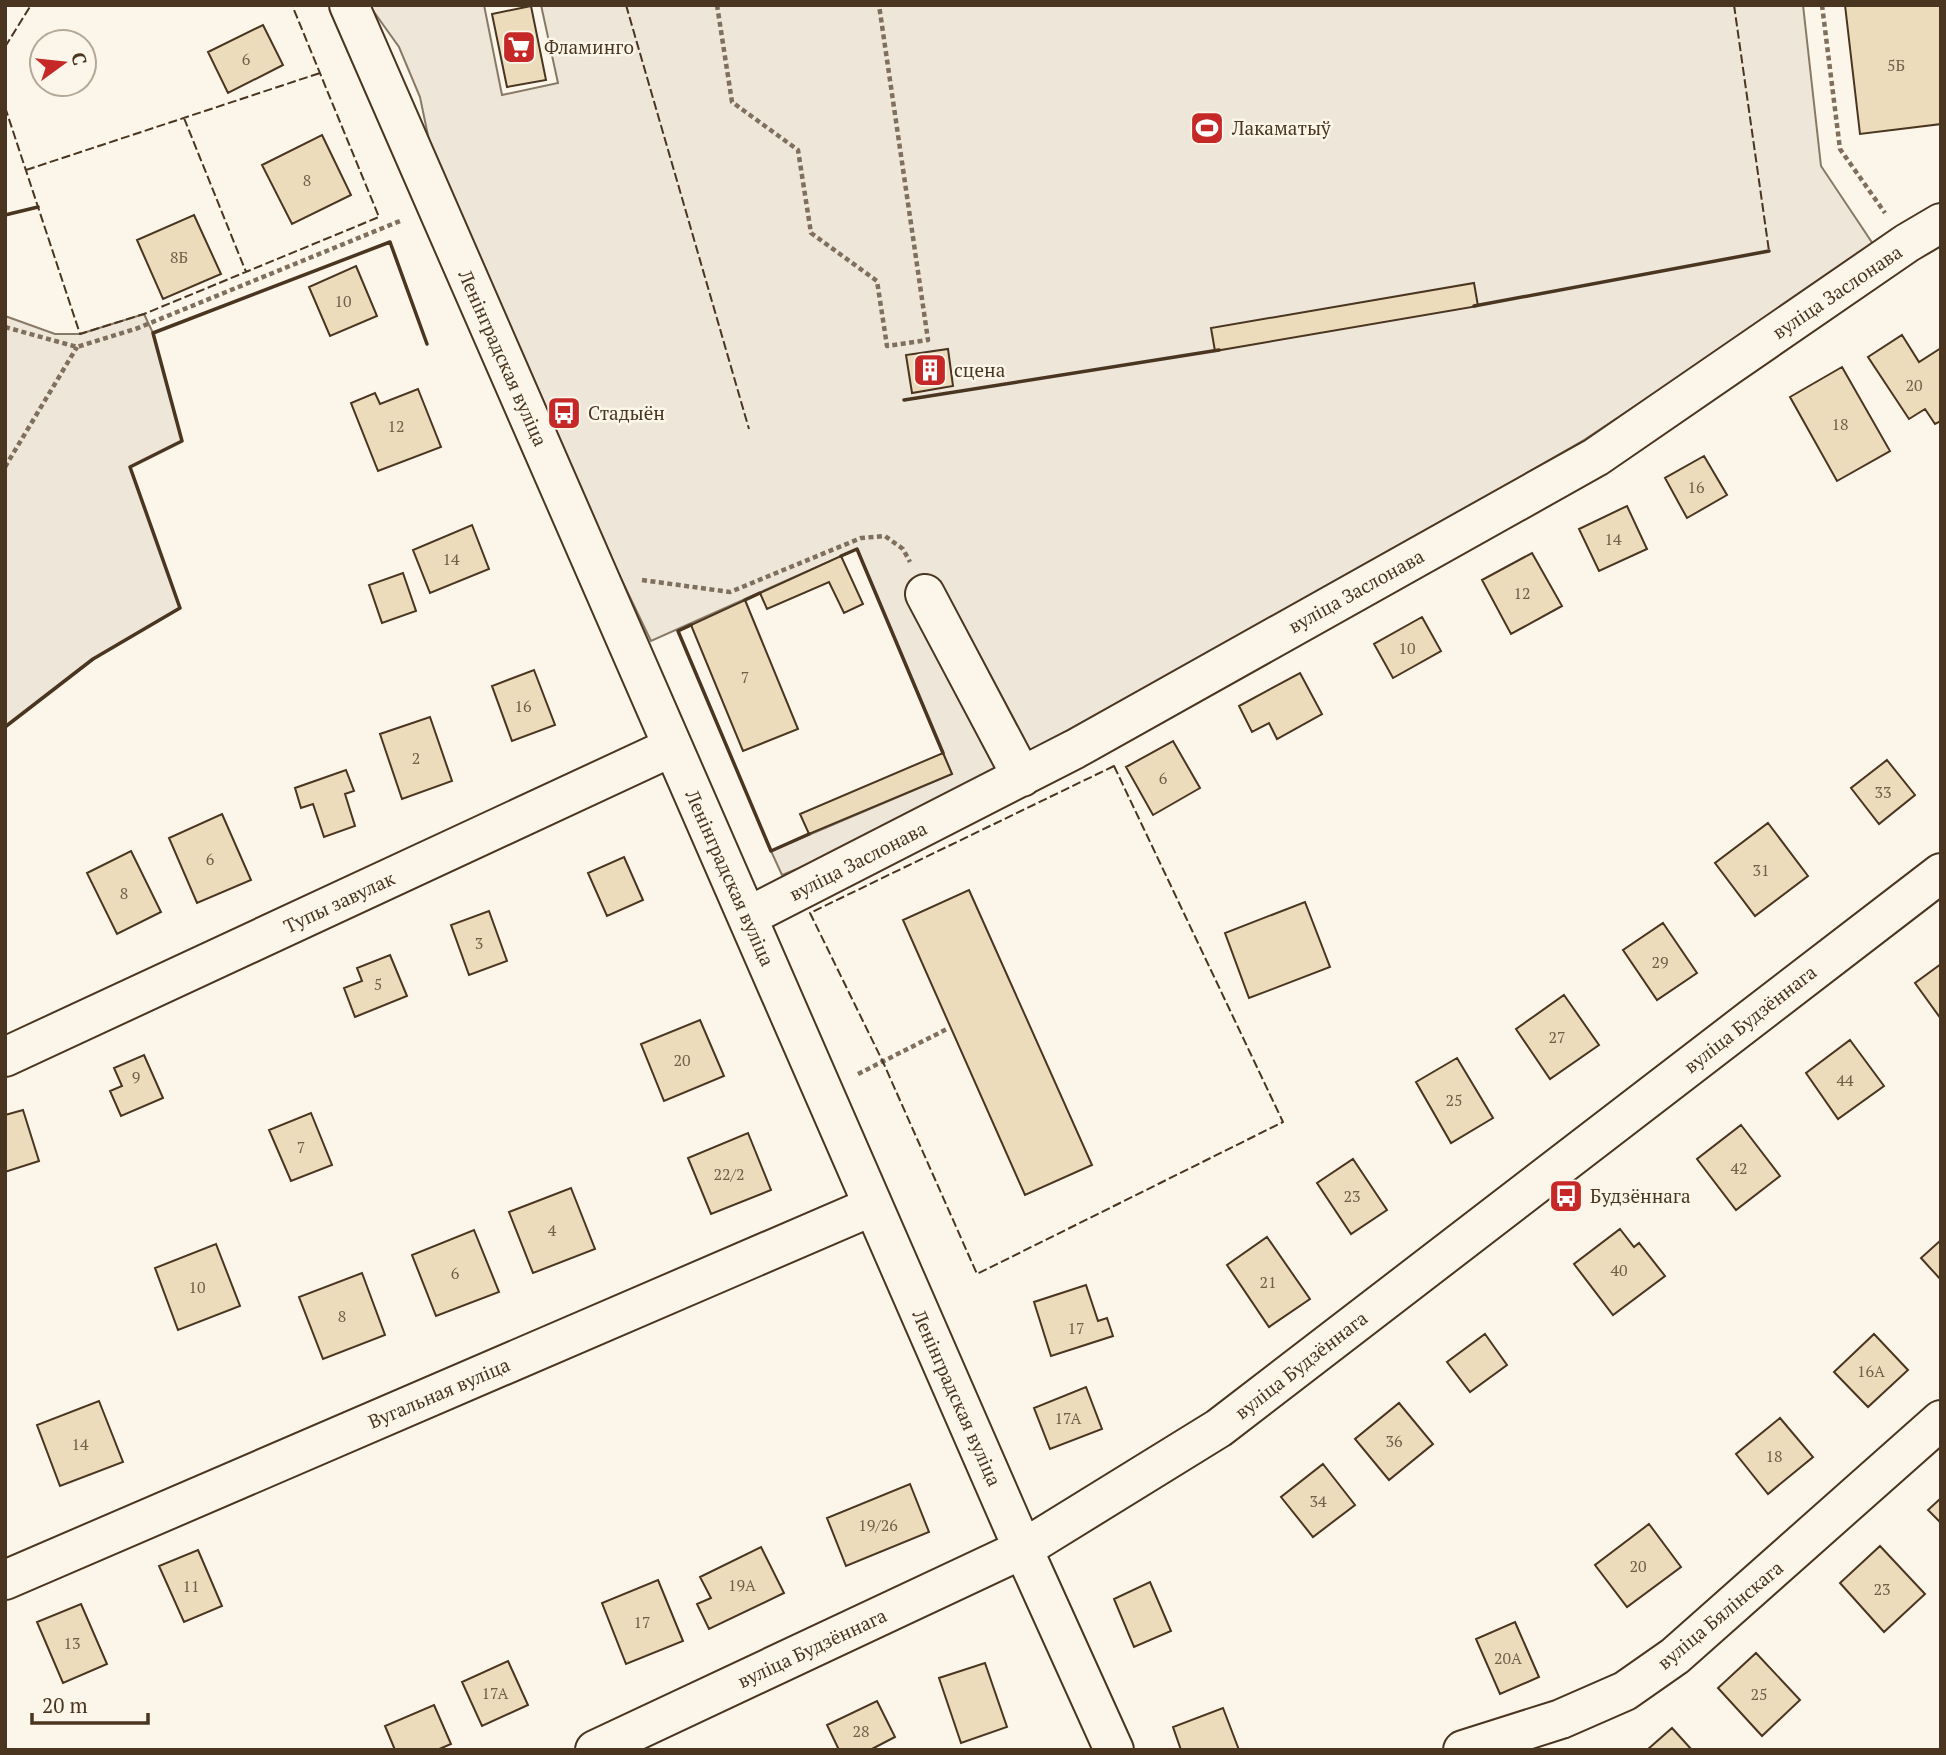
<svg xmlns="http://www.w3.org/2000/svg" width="1946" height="1755" viewBox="0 0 1946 1755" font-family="'PT Serif',serif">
<rect width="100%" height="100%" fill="#fbf6e9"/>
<path fill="#ede6d9" stroke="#887966" stroke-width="2" d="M369 5H484L502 95 558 83 541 5H1803L1821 166 1875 247 1584 440 1370 564 989 774 835 854 782 875 771 851 952 774 857 549 651 641 614 564 432 155 420 97 399 47Z
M144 314 153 333 182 441 130 467 180 608 93 659 5 727V316L55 334H80Z"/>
<path fill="#ecdcbc" stroke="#4a3520" stroke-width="2" d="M1845 5H1941V124L1860 134Z
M531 6 546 80 507 87 492 14Z
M263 25 283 65 228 93 208 52Z
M322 135 351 195 292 224 262 165Z
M194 215 221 274 163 299 137 240Z
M356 266 377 316 330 336 309 287Z
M1474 283 1478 306 1215 351 1211 328Z
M1902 335 1919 362 1941 348V421L1935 424 1925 409 1909 419 1868 357Z
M948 349 953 386 912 393 906 355Z
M1842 367 1890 451 1837 481 1790 397Z
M418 389 441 447 378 471 351 403 375 393 380 404Z
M1704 456 1727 495 1687 518 1665 478Z
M1627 506 1647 549 1599 571 1579 529Z
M472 525 489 569 430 593 413 550Z
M1532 553 1562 606 1511 634 1482 580Z
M841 556 863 604 844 613 829 582 767 609 760 593Z
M403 573 416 611 382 623 369 585Z
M745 600 798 729 743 751 691 625Z
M1422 617 1441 651 1393 678 1374 644Z
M534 670 555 725 512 741 492 686Z
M1300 673 1322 714 1277 739 1269 723 1252 732 1239 706Z
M430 717 452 781 402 799 380 734Z
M1173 741 1200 788 1153 815 1126 767Z
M943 753 952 774 809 834 800 814Z
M1887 760 1915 795 1879 824 1851 788Z
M346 770 354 791 345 794 355 826 324 837 313 804 301 808 295 788Z
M222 814 251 880 197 903 169 838Z
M1768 823 1808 876 1755 916 1715 863Z
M131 851 161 912 117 934 87 873Z
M624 857 643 900 607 916 588 873Z
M969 890 1092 1165 1025 1195 903 920Z
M1305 902 1330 967 1249 998 1225 933Z
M489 911 507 961 469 975 451 925Z
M1663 923 1697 973 1657 1000 1623 950Z
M390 955 407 996 355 1017 344 988 362 981 357 968Z
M1941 964V1019L1915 983Z
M1564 995 1599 1045 1550 1079 1516 1029Z
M700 1020 724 1076 664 1101 641 1044Z
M1850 1040 1884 1086 1838 1119 1806 1073Z
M144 1055 163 1098 121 1116 110 1091 122 1086 114 1068Z
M1457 1058 1493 1118 1451 1143 1416 1082Z
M23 1110 39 1161 5 1172V1115Z
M311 1113 332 1165 291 1181 269 1130Z
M1741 1125 1780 1176 1736 1210 1697 1159Z
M748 1133 771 1190 711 1214 688 1158Z
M1353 1159 1387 1210 1351 1234 1317 1183Z
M571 1188 595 1249 533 1273 509 1212Z
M1620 1229 1634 1247 1639 1243 1665 1276 1613 1315 1574 1264Z
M474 1230 499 1292 436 1316 412 1255Z
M1267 1237 1310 1299 1269 1327 1227 1265Z
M1941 1240V1280L1921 1258Z
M216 1244 240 1306 178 1330 155 1268Z
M362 1273 385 1335 323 1359 299 1297Z
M1086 1285 1098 1321 1107 1318 1113 1336 1051 1356 1034 1302Z
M1485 1334 1507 1365 1470 1392 1447 1362Z
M1874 1334 1908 1370 1868 1407 1834 1372Z
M1086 1387 1102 1429 1050 1449 1034 1408Z
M99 1401 123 1462 60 1486 37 1425Z
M1399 1403 1433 1444 1389 1480 1355 1439Z
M1780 1418 1813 1457 1768 1494 1736 1454Z
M1323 1464 1355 1505 1313 1537 1281 1497Z
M910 1484 929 1532 846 1566 827 1518Z
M1941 1498V1523L1928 1510Z
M1649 1524 1681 1567 1627 1607 1595 1565Z
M1880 1546 1925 1594 1884 1632 1840 1583Z
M761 1547 784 1593 709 1629 697 1604 711 1598 700 1577Z
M198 1550 222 1606 184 1622 159 1566Z
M658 1580 683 1641 626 1664 602 1603Z
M1150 1582 1171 1631 1134 1647 1114 1599Z
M81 1604 107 1664 63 1683 37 1622Z
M1515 1622 1539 1677 1500 1694 1476 1639Z
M1756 1653 1800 1700 1762 1736 1718 1688Z
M508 1661 528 1705 482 1726 462 1682Z
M985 1663 1007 1727 961 1743 939 1678Z
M877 1701 895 1737 870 1750H839L827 1725Z
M434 1705 451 1744 437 1750H395L385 1726Z
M1223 1708 1239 1750H1181L1173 1727Z
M1672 1728 1692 1750H1647Z"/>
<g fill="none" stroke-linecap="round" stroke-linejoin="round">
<g stroke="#4a3520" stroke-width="42">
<path id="minor" d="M349 5 1023 1549 1114 1750
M925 594 1022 777
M747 917 1075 749 1596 457 1907 243 1941 223
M5 1057 672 747
M5 1580 873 1206
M595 1750 1023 1549 1219 1428 1941 873
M1463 1750 1561 1719 1625 1691 1675 1656 1941 1420"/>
</g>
<path stroke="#7f6f5c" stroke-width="4.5" stroke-dasharray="5 3.5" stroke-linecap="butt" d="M717 5 732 102 798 150 811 233 877 281 887 346 928 340 879 5
M1822 5 1840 149 1885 213
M5 327 77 347 138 328 400 221
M5 467 77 347
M642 580 730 592 861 538 885 536 903 549 910 562
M858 1074 949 1028"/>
<use href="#minor" stroke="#fbf6e9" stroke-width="38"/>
<path stroke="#4a3520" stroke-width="2" stroke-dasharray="9 3.5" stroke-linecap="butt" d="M626 5 749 429
M1734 5 1769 251
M5 47 31 5
M5 107 80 334 144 314 379 217 292 5
M184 118 246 272
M26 170 320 73
M1114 766 1283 1122 977 1274 883 1062 810 913Z"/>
<path stroke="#4a3520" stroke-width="3.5" d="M5 215 38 207
M1474 306 1769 251
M904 400 1219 350
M841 556 857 549 943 753
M745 600 760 593
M691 625 678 631 771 851 809 834
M5 727 93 659 180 608 130 467 182 441 153 333 390 242 427 344"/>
</g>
<defs>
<g id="supermarket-square" transform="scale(1.75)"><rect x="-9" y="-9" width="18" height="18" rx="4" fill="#c62828" stroke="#fbf6e9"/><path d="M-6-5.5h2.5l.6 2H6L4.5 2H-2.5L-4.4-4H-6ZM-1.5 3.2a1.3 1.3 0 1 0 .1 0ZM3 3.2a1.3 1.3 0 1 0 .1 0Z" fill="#fff"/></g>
<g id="stadium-square" transform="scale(1.75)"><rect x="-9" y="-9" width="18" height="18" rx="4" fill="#c62828" stroke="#fbf6e9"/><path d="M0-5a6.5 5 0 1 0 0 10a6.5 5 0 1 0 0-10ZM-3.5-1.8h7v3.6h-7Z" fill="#fff"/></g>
<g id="building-square" transform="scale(1.75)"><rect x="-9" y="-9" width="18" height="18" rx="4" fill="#c62828" stroke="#fbf6e9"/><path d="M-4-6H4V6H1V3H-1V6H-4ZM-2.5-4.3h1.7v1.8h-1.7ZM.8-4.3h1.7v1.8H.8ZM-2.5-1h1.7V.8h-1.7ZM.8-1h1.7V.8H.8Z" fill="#fff"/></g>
<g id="bus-square" transform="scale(1.75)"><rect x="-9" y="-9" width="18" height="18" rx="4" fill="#c62828" stroke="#fbf6e9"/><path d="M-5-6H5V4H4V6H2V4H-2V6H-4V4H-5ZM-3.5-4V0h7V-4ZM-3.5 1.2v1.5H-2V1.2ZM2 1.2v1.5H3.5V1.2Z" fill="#fff"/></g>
</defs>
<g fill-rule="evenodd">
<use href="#supermarket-square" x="519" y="47"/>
<use href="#stadium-square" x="1207" y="128"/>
<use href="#building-square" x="930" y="370"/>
<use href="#bus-square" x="564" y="413"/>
<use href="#bus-square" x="1566" y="1196"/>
</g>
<g text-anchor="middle" stroke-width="5" stroke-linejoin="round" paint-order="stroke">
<g font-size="16" fill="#725f47">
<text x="246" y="65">6</text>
<text x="1896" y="71">5Б</text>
<text x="307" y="186">8</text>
<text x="179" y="263">8Б</text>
<text x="343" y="307">10</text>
<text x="1914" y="391">20</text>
<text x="1840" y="430">18</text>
<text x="396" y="432">12</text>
<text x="1696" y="493">16</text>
<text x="1613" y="545">14</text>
<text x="451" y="565">14</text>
<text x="1522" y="599">12</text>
<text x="1407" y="654">10</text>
<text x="745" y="683">7</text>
<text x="523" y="712">16</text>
<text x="416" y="764">2</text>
<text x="1163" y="784">6</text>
<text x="1883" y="798">33</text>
<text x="210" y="865">6</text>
<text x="1761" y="876">31</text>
<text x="124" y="899">8</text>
<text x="479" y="949">3</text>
<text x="1660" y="968">29</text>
<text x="378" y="990">5</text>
<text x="1557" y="1043">27</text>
<text x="682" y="1066">20</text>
<text x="136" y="1083">9</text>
<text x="1845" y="1086">44</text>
<text x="1454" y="1106">25</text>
<text x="301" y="1153">7</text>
<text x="1739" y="1174">42</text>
<text x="729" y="1180">22/2</text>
<text x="1352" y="1202">23</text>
<text x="552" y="1236">4</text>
<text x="1619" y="1276">40</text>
<text x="455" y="1279">6</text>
<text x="1268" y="1288">21</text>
<text x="197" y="1293">10</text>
<text x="342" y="1322">8</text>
<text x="1076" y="1334">17</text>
<text x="1871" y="1377">16А</text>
<text x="1068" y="1424">17А</text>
<text x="1394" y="1447">36</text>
<text x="80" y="1450">14</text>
<text x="1774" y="1462">18</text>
<text x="1318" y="1507">34</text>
<text x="878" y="1531">19/26</text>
<text x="1638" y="1572">20</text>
<text x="742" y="1591">19А</text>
<text x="191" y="1592">11</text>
<text x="1882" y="1595">23</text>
<text x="642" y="1628">17</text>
<text x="72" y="1649">13</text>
<text x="1508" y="1664">20А</text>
<text x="495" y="1699">17А</text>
<text x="1759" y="1700">25</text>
<text x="861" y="1737">28</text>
</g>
<g font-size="19" fill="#4a3520" stroke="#fbf6e9" text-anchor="start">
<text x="544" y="54">Фламинго</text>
<text x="1232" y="135">Лакаматыў</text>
<text x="954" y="377">сцена</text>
<text x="588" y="420">Стадыён</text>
<text x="1590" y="1203">Будзённага</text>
</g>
<g font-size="19" fill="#4a3520" stroke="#fbf6e9">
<text transform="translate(1837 292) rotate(-34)" y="7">вуліца Заслонава</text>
<text transform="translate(503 358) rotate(66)" y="7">Ленінградская вуліца</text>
<text transform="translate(1356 591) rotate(-29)" y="7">вуліца Заслонава</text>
<text transform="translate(858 861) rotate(-27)" y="7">вуліца Заслонава</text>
<text transform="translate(730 878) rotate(66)" y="7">Ленінградская вуліца</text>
<text transform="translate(339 902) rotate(-25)" y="7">Тупы завулак</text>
<text transform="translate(1750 1019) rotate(-38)" y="7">вуліца Будзённага</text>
<text transform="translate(1301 1365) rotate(-38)" y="7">вуліца Будзённага</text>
<text transform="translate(439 1393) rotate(-23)" y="7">Вугальная вуліца</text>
<text transform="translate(957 1398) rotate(66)" y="7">Ленінградская вуліца</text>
<text transform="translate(1720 1615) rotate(-40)" y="7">вуліца Бялінскага</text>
<text transform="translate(812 1648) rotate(-25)" y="7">вуліца Будзённага</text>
</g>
</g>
<rect width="1946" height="1755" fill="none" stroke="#4a3520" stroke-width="14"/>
<g transform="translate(63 63) rotate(75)"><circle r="33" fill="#fbf6e9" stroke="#b4a999" stroke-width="2"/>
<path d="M0-5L12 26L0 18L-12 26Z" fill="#c62828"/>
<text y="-10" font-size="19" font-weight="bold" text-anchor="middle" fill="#4a3520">С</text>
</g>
<path d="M32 1713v10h116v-10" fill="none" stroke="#4a3520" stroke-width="3.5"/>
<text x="42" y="1713" font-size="21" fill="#4a3520" stroke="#fbf6e9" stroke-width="5" paint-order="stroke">20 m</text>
</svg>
